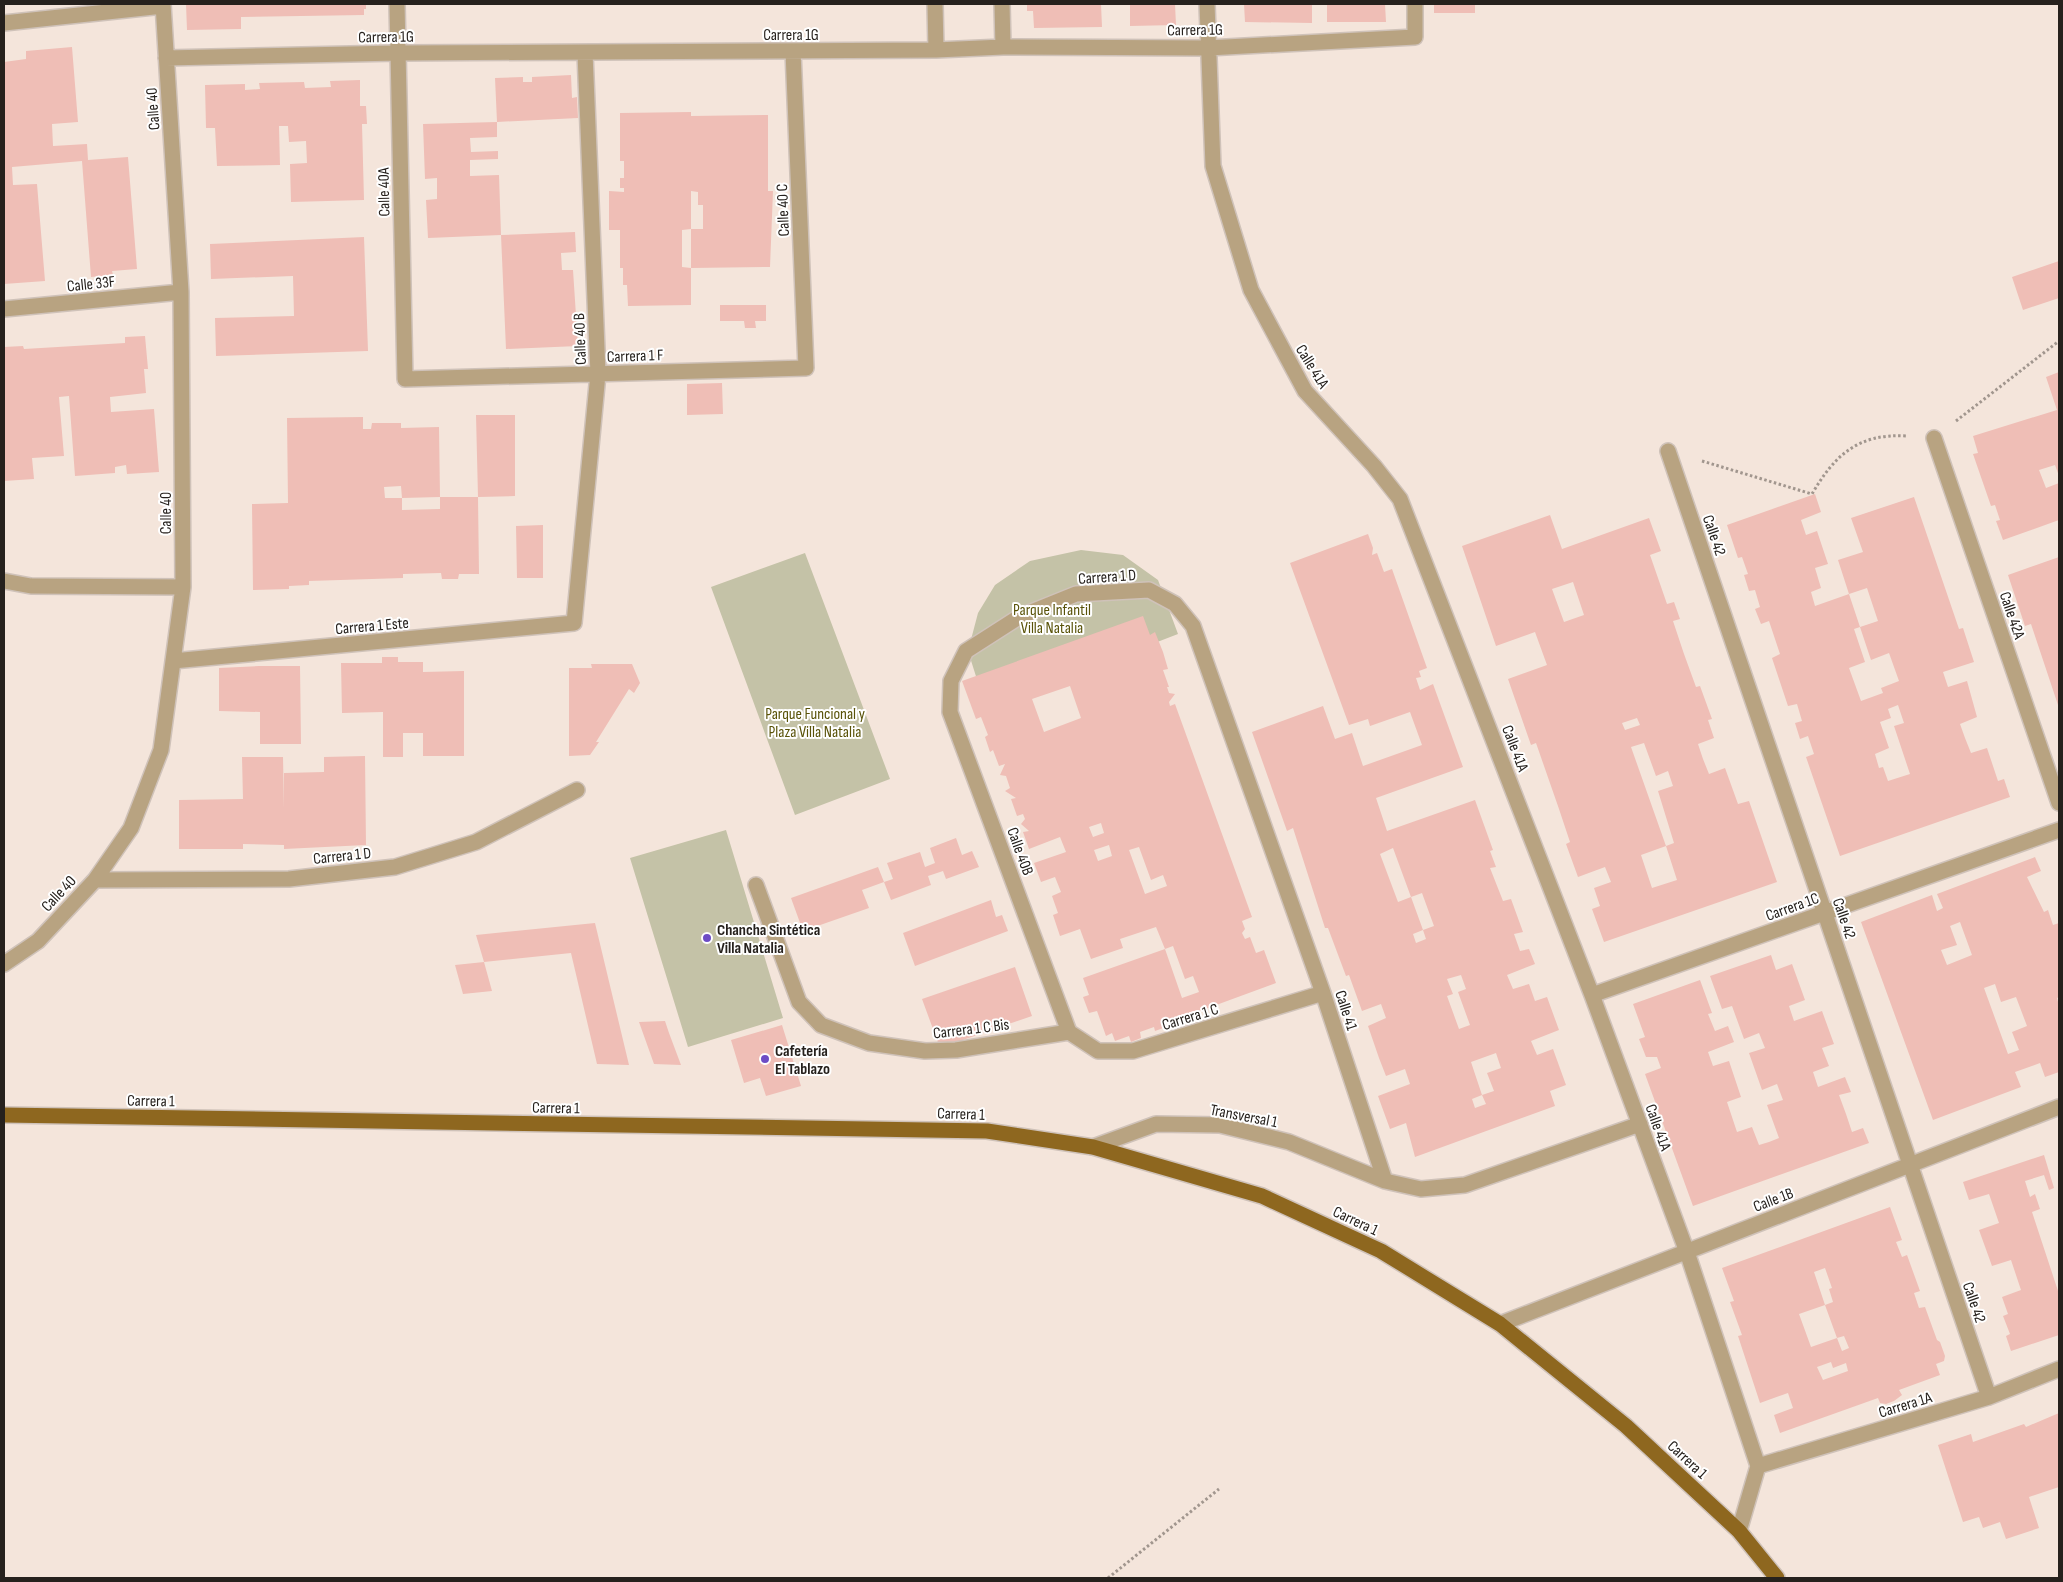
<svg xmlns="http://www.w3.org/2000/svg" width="2063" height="1582" viewBox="0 0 2063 1582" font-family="'Sofia Sans Condensed',sans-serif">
<rect width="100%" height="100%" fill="#f4e5db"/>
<path fill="#c4c2a7" d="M1081 550 1123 555 1158 580 1178 634 986 708 968 651 978 613 995 585 1030 561Z
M805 553 890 779 795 815 711 587Z
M726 830 783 1018 688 1047 630 858Z"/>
<path fill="#efbeb6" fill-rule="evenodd" d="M186 4H366V9H364V15L241 17V29L187 30Z
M1027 4H1101L1102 27 1034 28 1033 11H1027Z
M1130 4H1175L1176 25 1130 26Z
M1244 4H1312V23L1245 22Z
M1327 4H1385L1386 22H1327Z
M1434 4H1475V13H1434Z
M72 47 78 122 52 124 53 146 87 144 88 160 128 157 137 269 112 271 113 275 91 277 82 161 12 167 13 185 37 184 45 281 4 284V62L26 59V51Z
M571 75 572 98 577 97 578 118 497 122V137L470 138 471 152 498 151V159L470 160V176L499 175 501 235 428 238 426 200 437 199V178L425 179 423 124 497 122 495 78 523 77V82H532V77Z
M360 80V106H366L367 124H362L364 200 291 202 290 164 307 163 306 141 289 142 288 126H279L280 165 217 166 215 128H206L205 85 245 84V90L260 89 259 83 304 82 305 88 331 87 330 81Z
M691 112V116L768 115V191H773L770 267 691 268V229H703V205H698V192L691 191V229L682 230V267L691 268V305L628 306 627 285H623V268H620V230H609V191L624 192V188H620V178H624V161H620V113Z
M575 232 576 252 561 253 562 270H573L578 346 506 349 501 235Z
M364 237 368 351 216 356 215 318 294 316 293 276 211 279 210 244Z
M2059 261V298L2023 310 2012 277Z
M720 305H766V321H755L756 328H745L744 321H720Z
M145 336 148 369H144L146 393 110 397 111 412 154 409 159 472 127 474 126 465 115 467V473L75 476 69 396 59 397 64 456 32 458 34 479 4 481V347L23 346 24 349 125 343V337Z
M2059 372V476L2055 465 2039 470 2046 488 2059 483V520L2003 540 1996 521 2000 520 1995 505 1991 506 1973 454 1978 453 1973 436 2057 410 2046 377Z
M722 383 723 414 687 415V384Z
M476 415H515V496L478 497Z
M363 417V429H371L372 423H401V428L439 427 440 497 402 498 401 486 384 487 385 498H402V510L440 509V497H478L479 574H459L458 579H442L441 573 403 574V578L309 581V585L289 586V589L253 590 252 504 288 503 287 418Z
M1815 494 1821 512 1801 520 1806 535 1817 531 1828 564 1815 568 1821 588 1811 592 1815 606 1849 594 1860 627 1854 629 1865 662 1849 668 1861 701 1883 693 1881 688 1899 681 1889 653 1871 660 1860 627 1878 621 1867 588 1849 594 1838 560 1863 552 1851 518 1914 497 1959 629 1963 628 1974 662 1943 672 1948 687 1967 681 1977 717 1960 724 1965 738 1971 753 1987 748 1998 781 2004 779 2010 797 1840 856 1806 757 1814 754 1808 736 1800 739 1795 723 1802 721 1797 704 1788 706 1772 658 1780 654 1769 621 1761 624 1755 609 1760 607 1755 590 1749 591 1744 575 1748 574 1742 557 1738 558 1727 525ZM1898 705 1904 723 1894 726 1910 774 1888 781 1883 767 1879 768 1875 754 1889 748 1880 722 1891 718 1888 709Z
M1550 515 1562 549 1649 518 1661 551 1650 555 1667 604 1674 602 1680 619 1673 621 1684 654 1696 687 1700 686 1712 719 1708 720 1714 738 1698 744 1703 759 1709 774 1725 768 1738 804 1749 801 1777 882 1604 942 1592 909 1600 906 1594 888 1611 882 1605 867 1578 877 1566 844 1570 842 1559 809 1536 743 1531 745 1508 679 1547 665 1535 632 1496 646 1462 546ZM1573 582 1584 615 1564 622 1552 589ZM1637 718 1640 725 1625 730 1622 723ZM1644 743 1656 776 1668 771 1673 786 1658 791 1674 843 1666 846 1631 747ZM1666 846 1677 880 1652 888 1641 855Z
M543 525V578H517L516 526Z
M1368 534 1373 548 1372 555 1377 553 1384 572 1392 569 1427 668 1419 671 1421 677 1416 678 1420 690 1433 684 1463 767 1376 798 1387 831 1475 800 1493 850 1490 851 1496 867 1490 868 1503 901 1511 899 1523 932 1514 934 1520 951 1529 949 1535 964 1507 975 1513 989 1529 984 1535 1001 1547 997 1559 1030 1531 1041 1537 1055 1553 1049 1566 1085 1550 1091 1555 1106 1415 1157 1406 1123 1390 1129 1378 1096 1410 1084 1405 1069 1386 1076 1379 1058 1368 1026 1386 1018 1381 1004 1362 1011 1349 975 1346 976 1328 928H1325L1293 828 1287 831 1252 732 1323 706 1335 739 1352 733 1363 766 1422 745 1410 712 1370 726 1368 719 1349 725 1290 563ZM1393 848 1411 897 1422 893 1434 926 1423 930 1426 939 1416 943 1413 934 1423 930 1411 897 1398 902 1380 854ZM1461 975 1466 989 1458 992 1470 1025 1459 1029 1447 996 1453 994 1447 979ZM1496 1053 1501 1068 1487 1073 1494 1091 1482 1095 1486 1104 1475 1108 1472 1099 1482 1095 1471 1062Z
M2059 557V708L2031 624 2025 626 2008 575Z
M1143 616 1150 635 1155 632 1163 652 1168 669 1163 670 1169 687H1167L1169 693 1175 694 1169 702 1170 706 1175 704 1252 917 1242 921 1245 929 1242 933 1245 939 1250 937 1256 953 1264 950 1276 983 1189 1015 1190 1020 1169 1028 1167 1023H1165L1166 1027 1155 1031 1154 1027 1140 1032 1141 1038 1131 1042 1129 1036 1115 1041 1112 1033 1106 1036 1097 1011 1089 1013 1083 997 1089 995 1083 978 1165 949 1182 998 1199 992 1193 976 1185 979 1173 946 1165 949 1156 927 1120 939 1123 948 1091 959 1080 929 1060 936 1053 915 1058 913 1052 896 1061 892 1055 877 1041 882 1034 863 1066 852 1060 837 1029 849 1023 832 1029 831 1021 824 1025 819 1023 814 1017 816 1011 799 1016 798 1005 791 1010 788 1006 776 1000 775 1005 764 999 766 993 750 990 752 985 737 988 735 981 717 976 719 962 681ZM1070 686 1081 718 1044 732 1032 699ZM1101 823 1104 833 1093 837 1089 827ZM1109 845 1112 856 1098 861 1094 850ZM1139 847 1151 880 1163 875 1167 886 1145 894 1129 850Z
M382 657H398V662H423V672L464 671V756H423V733H403V757H383V712L342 713 341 663H382Z
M591 664H632L640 683 634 693 629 689 596 742H599L590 755 569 756V668H592Z
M259 666H300L301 744H260V712L219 711V668Z
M365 756 366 845 284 849V845L243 844V849H179V800L243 799 242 757H283L284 808V773L324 772V757Z
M956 838 962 855 972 851 979 867 946 879 943 871 928 876 931 885 891 900 884 882 893 879 887 863 920 852 925 867 935 863 930 848Z
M2035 857 2041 871 2027 877 2044 912 2048 910 2053 925 2059 923V997L2057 998 2059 1006V1072L2045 1077 2040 1063 2015 1072 2021 1087 1933 1120 1861 922 1932 895 1937 911 1943 908 1937 894ZM1960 922 1972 955 1947 965 1941 950 1957 945 1950 926ZM1995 984 2001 1002 2016 997 2027 1026 2012 1032 2019 1050 2008 1054 1984 988Z
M878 867 884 882 862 890 869 908 803 931 791 898Z
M991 900 996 917 1002 915 1008 931 915 966 903 933Z
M595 923 629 1065 597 1064 571 953 484 962 492 991 463 994 455 965 484 962 476 935Z
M1771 955 1776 970 1792 964 1805 1000 1789 1006 1794 1021 1822 1011 1834 1044 1822 1048 1829 1066 1813 1072 1818 1087 1845 1077 1851 1092 1839 1095 1846 1114 1852 1132 1863 1128 1869 1143 1693 1206 1645 1074 1661 1068 1657 1057H1646L1639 1039 1645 1037 1633 1004 1700 980 1712 1013 1708 1014 1715 1031 1728 1026 1734 1042 1708 1052 1713 1066 1729 1061 1741 1097 1727 1102 1737 1132 1752 1127 1759 1145 1769 1142 1779 1138 1767 1105 1783 1100 1777 1084 1762 1090 1749 1053 1765 1048 1759 1033 1744 1039 1732 1006 1722 1009 1710 976Z
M1015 967 1032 1016 940 1048 922 999Z
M665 1021 669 1033 681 1065 654 1064 639 1022Z
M782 1025 801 1086 766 1096 760 1078 744 1083 731 1040Z
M2044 1155 2054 1188 2049 1190 2044 1175 2025 1181 2030 1197 2035 1194 2040 1209 2032 1212 2059 1294V1335L2011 1351 2006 1336 2010 1334 2003 1316 2008 1314 2002 1297 2021 1290 2011 1260 1992 1266 1979 1230 1999 1223 1989 1194 1969 1200 1963 1182Z
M1890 1207 1902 1240 1896 1242 1902 1257 1907 1255 1920 1291 1914 1293 1919 1308 1925 1307 1937 1340 1940 1342 1945 1356 1944 1361 1936 1364 1940 1375 1899 1390 1902 1395 1894 1401 1886 1404 1880 1403 1878 1398 1780 1433 1774 1415 1793 1408 1788 1393 1760 1403 1738 1336 1742 1335 1730 1302 1734 1301 1722 1268ZM1825 1268 1832 1288 1829 1289 1833 1302 1825 1305 1837 1338 1844 1336 1849 1348 1842 1351 1837 1338 1811 1347 1799 1314 1825 1305 1814 1272ZM1831 1362 1833 1368 1846 1363 1848 1371 1823 1380 1817 1367Z
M2059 1413V1487L2029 1497 2039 1528 2006 1539 2000 1522 1983 1528 1979 1517 1963 1522 1938 1445 1971 1434 1973 1442 2024 1424 2026 1427Z"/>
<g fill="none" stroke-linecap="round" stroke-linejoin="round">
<g stroke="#cfc2b9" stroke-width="18">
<path id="minor" d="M397 4 405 379 806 368 793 51
M935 4 936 50
M1002 4 1003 47
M1207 4 1213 166 1251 290 1305 391 1374 466 1400 499 1592 995 1687 1252 1758 1466 1739 1531
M4 23 163 6
M166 58 398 53 936 50 1003 47 1208 48 1415 37V4
M4 309 181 292
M1934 438 2059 803
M1668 451 1989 1397
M4 581 31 586 183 587
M173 661 574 623 598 374 585 53
M95 880 289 879 395 867 476 842 577 790
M756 885 799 1002 821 1025 869 1043 925 1051 956 1050 1069 1032
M4 964 38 941 95 880 131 828 161 750 183 587 181 292 163 4
M1592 995 2059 830
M1069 1032 950 712 951 681 966 651 1019 617 1076 594 1149 590 1175 604 1193 626 1323 993 1385 1181
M1069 1032 1098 1051H1133L1323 993
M1093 1147 1156 1124 1220 1125 1289 1142 1385 1181 1421 1189 1465 1185 1640 1124
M1500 1324 2059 1107
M1758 1466 1989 1397 2059 1369"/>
</g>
<g stroke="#cfc2b9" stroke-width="18">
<path id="major" d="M4 1115 987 1131 1093 1147 1262 1196 1381 1251 1500 1324 1626 1426 1739 1531 1777 1578"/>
</g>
<path stroke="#a1968e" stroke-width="3" stroke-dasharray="2.5 2.5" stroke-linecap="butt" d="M1956 421 2059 341
M1702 461 1812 494C1834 456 1858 433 1906 436
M1108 1578 1219 1489"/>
<use href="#minor" stroke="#b8a381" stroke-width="15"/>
<use href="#major" stroke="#8e671f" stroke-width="15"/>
</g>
<g fill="#6d4cc5" stroke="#fff" stroke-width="2">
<circle cx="707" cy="938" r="5"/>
<circle cx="765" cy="1059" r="5"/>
</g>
<g text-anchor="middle" stroke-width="4" stroke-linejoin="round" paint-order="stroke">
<g font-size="16" fill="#26211d" stroke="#fff">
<text transform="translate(1195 29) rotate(-1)" y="6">Carrera 1G</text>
<text x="791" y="40">Carrera 1G</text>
<text transform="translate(386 36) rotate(-1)" y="6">Carrera 1G</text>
<text transform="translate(152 109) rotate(-94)" y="6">Calle 40</text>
<text transform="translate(383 192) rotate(-91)" y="6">Calle 40A</text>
<text transform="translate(782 210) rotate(-92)" y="6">Calle 40 C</text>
<text transform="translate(91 283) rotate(-6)" y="6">Calle 33F</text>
<text transform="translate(579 339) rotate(-92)" y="6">Calle 40 B</text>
<text transform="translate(635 355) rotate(-2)" y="6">Carrera 1 F</text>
<text transform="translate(1313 366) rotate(58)" y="6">Calle 41A</text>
<text transform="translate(165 513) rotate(-90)" y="6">Calle 40</text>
<text transform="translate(1715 535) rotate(71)" y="6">Calle 42</text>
<text transform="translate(1107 576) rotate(-4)" y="6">Carrera 1 D</text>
<text transform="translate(2013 615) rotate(71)" y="6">Calle 42A</text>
<text transform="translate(372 625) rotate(-5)" y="6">Carrera 1 Este</text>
<text transform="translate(1516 748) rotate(69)" y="6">Calle 41A</text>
<text transform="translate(1021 851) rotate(70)" y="6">Calle 40B</text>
<text transform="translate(342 855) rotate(-6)" y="6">Carrera 1 D</text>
<text transform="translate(58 893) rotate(-47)" y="6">Calle 40</text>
<text transform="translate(1792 906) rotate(-20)" y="6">Carrera 1C</text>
<text transform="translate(1845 918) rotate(71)" y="6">Calle 42</text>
<text transform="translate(1347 1010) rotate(72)" y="6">Calle 41</text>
<text transform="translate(1190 1016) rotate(-17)" y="6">Carrera 1 C</text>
<text transform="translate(971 1028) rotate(-7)" y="6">Carrera 1 C Bis</text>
<text transform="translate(151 1100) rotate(1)" y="6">Carrera 1</text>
<text transform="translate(556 1107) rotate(1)" y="6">Carrera 1</text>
<text transform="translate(961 1113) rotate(2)" y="6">Carrera 1</text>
<text transform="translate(1244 1115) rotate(11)" y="6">Transversal 1</text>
<text transform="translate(1659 1127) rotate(70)" y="6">Calle 41A</text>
<text transform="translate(1773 1199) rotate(-21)" y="6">Calle 1B</text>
<text transform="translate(1356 1220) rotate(25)" y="6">Carrera 1</text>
<text transform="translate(1975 1302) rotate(71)" y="6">Calle 42</text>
<text transform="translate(1905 1404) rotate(-17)" y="6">Carrera 1A</text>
<text transform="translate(1688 1459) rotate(43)" y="6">Carrera 1</text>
</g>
<g font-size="16" fill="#595208" stroke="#fff">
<text x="1052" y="615">Parque Infantil<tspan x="1052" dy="18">Villa Natalia</tspan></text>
<text x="815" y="719">Parque Funcional y<tspan x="815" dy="18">Plaza Villa Natalia</tspan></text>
</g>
<g font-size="16" font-weight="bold" fill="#26211d" stroke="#fff" text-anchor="start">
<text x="717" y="935">Chancha Sintética<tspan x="717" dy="18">Villa Natalia</tspan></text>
<text x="775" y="1056">Cafetería<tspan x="775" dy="18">El Tablazo</tspan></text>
</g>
</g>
<rect width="2063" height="1582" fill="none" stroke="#26211d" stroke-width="10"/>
</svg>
